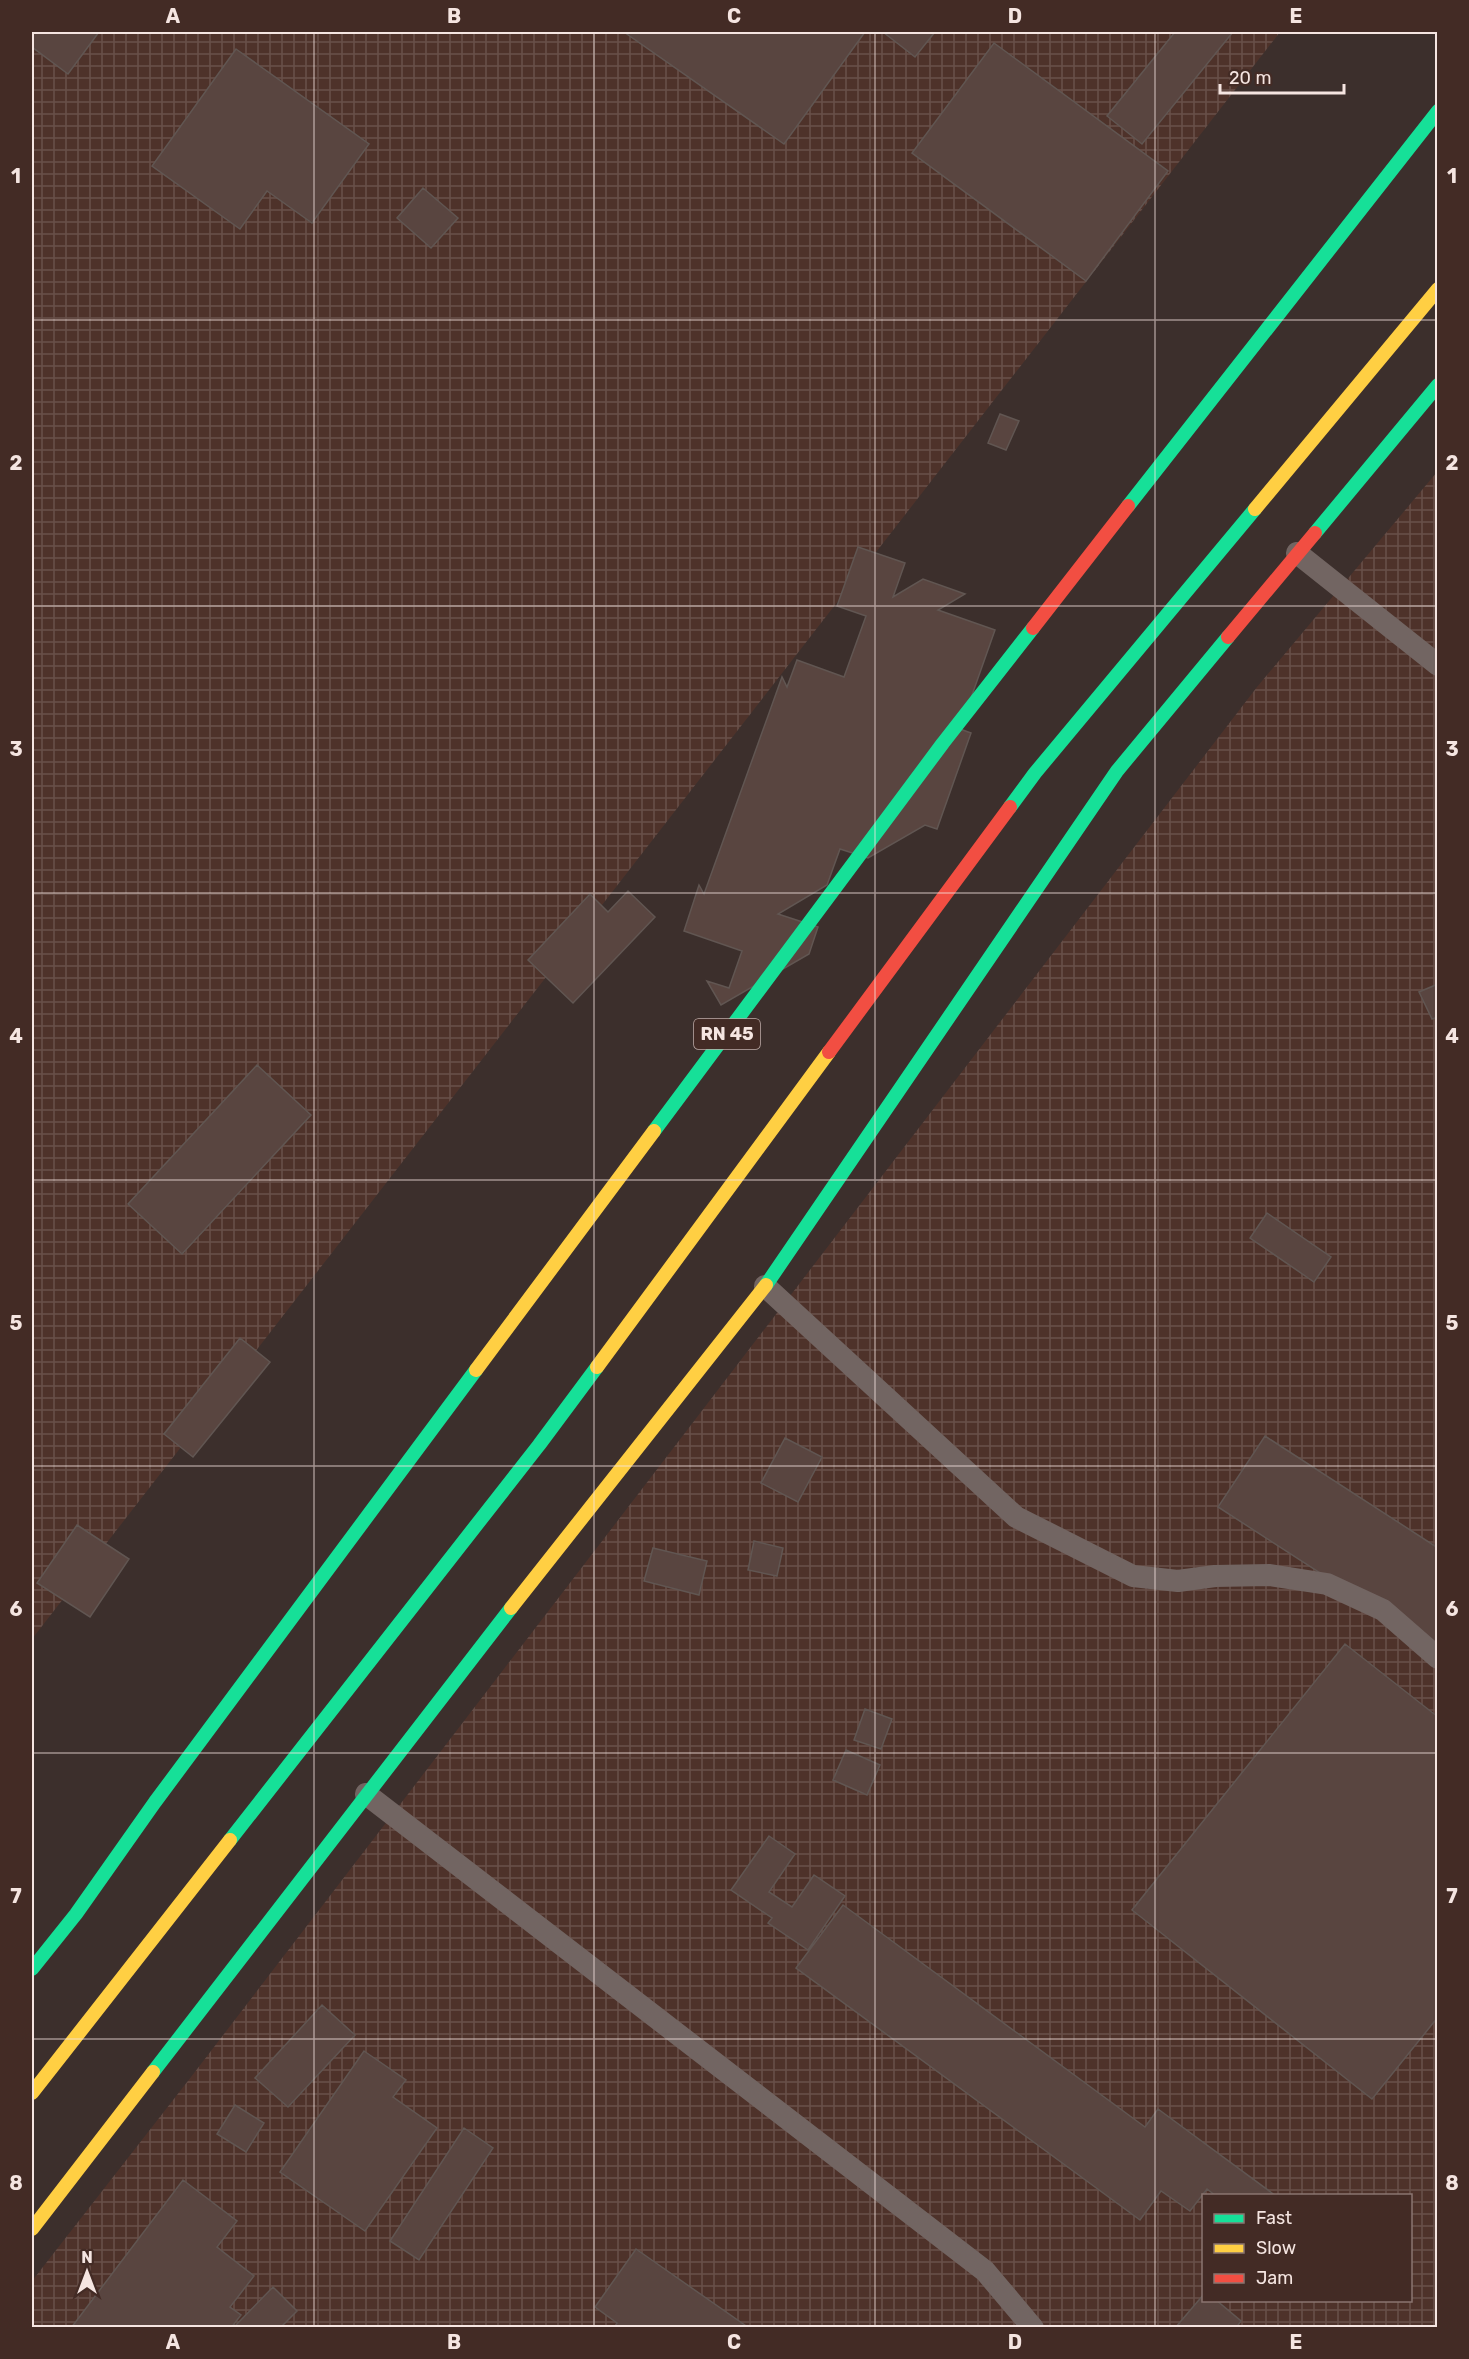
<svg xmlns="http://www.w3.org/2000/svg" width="1469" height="2359" viewBox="0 0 1469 2359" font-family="Rubik,sans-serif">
<defs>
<pattern id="industrial-grid" width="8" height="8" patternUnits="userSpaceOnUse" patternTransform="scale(1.5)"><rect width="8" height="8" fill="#4e322a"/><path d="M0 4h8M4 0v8" fill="none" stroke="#685049"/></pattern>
</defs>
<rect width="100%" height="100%" fill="#3c2f2c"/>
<path fill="url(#industrial-grid)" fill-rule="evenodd" d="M32 32H1280L32 1639Z
M1437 472V2327L32 2328V2281L191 2077 1257 687ZM1204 2196H1410V2300H1204Z"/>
<path fill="#594540" stroke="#615652" stroke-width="1.5" d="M32 32H99L68 74 32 47Z
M624 32H865L784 144Z
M883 32H935L915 57Z
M1175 32H1233L1142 144 1107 116Z
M994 43 1168 171 1086 281 912 153Z
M236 49 369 144 312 223 267 191 240 229 152 166Z
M423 188 458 218 431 248 397 218Z
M1000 414 1019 421 1006 450 988 443Z
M858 547 905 563 893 597 923 579 965 594 938 610 995 630 960 729 971 733 937 829 925 825 868 858 840 849 827 885 778 914 818 927 809 954 721 1005 707 981 729 988 742 951 684 931 699 885 704 894 782 677 787 687 797 660 844 677 866 616 837 606Z
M628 891 655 917 573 1003 528 960 590 894 608 912Z
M1438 984V1017L1432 1019 1419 992Z
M257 1065 311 1115 182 1254 128 1204Z
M1267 1213 1331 1257 1314 1282 1250 1238Z
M240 1338 270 1362 193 1457 164 1434Z
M1265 1436 1438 1548V1649L1218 1507Z
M785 1438 822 1457 798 1502 761 1483Z
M77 1525 129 1559 90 1617 37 1583Z
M754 1541 783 1548 777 1576 748 1570Z
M653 1548 707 1561 699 1595 644 1581Z
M1345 1644 1438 1717V2017L1372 2099 1132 1910Z
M865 1709 892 1719 881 1749 854 1740Z
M846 1750 880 1765 867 1795 833 1780Z
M769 1836 795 1854 769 1892 792 1907 814 1875 845 1896 808 1950 768 1923 772 1918 731 1890Z
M843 1905 1145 2127 1158 2109 1276 2196H1216L1207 2189 1190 2211 1161 2191 1140 2220 796 1968Z
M322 2005 355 2035 288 2107 255 2078Z
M364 2051 406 2080 393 2097 437 2128 365 2231 280 2172Z
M235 2105 264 2123 246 2152 217 2134Z
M464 2128 493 2148 419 2260 390 2241Z
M183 2180 237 2221 217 2247 254 2276 230 2307 241 2315 231 2328H71Z
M636 2249 749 2328H614L617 2323 595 2307Z
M273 2287 297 2311 280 2328H239L236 2325Z
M1204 2294V2300H1216L1241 2321 1236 2328H1175Z"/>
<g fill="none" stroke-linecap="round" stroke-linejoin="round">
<path stroke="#726562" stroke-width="22" d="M1297 553 1438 665
M765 1286 1016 1517 1133 1576 1178 1581 1215 1576 1270 1575 1327 1584 1383 1610 1438 1658
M366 1794 985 2271 1033 2328"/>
<path stroke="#16e098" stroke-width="14" d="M1128 506 1438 111
M1315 533 1438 385
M1010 807 1035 773 1255 509
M654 1131 943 743 1033 628
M766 1285 1117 771 1228 637
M230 1840 539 1445 597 1367
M32 1969 76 1914 155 1802 476 1370
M153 2072 511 1608"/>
<path stroke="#ffcf43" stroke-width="14" d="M1255 509 1438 289
M597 1367 829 1052
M476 1370 654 1131
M511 1608 766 1285
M32 2093 230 1840
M32 2229 153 2072"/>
<path stroke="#f24e42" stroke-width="14" d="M1033 628 1128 506
M1228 637 1315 533
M829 1052 1010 807"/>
</g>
<path fill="none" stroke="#f5e5e1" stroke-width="1.5" stroke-opacity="0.55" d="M314 32V2328M594 32V2328M875 32V2328M1155 32V2328M32 320H1438M32 606H1438M32 893H1438M32 1180H1438M32 1466H1438M32 1753H1438M32 2039H1438"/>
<g text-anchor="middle" stroke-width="4.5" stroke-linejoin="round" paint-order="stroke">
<rect fill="#432b25" stroke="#c0ada9" stroke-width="1.5" x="694" y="1019" width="66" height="30" rx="4.5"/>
<g font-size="18" font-weight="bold" fill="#f5e5e1">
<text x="727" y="1040">RN 45</text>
</g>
</g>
<rect width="1469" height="2359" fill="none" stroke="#432b25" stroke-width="66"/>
<rect x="1202" y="2194" width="210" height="108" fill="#432b25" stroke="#8a7570" stroke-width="1.5"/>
<rect x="1214" y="2214" width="30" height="9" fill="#16e098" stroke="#8a7570" stroke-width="1.5"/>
<text x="1256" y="2224" font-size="18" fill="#f5e5e1">Fast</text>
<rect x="1214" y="2244" width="30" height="9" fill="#ffcf43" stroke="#8a7570" stroke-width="1.5"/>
<text x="1256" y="2254" font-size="18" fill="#f5e5e1">Slow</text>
<rect x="1214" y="2274" width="30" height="9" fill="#f24e42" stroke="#8a7570" stroke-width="1.5"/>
<text x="1256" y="2284" font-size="18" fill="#f5e5e1">Jam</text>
<g transform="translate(87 2272)" stroke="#432b25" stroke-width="4.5" paint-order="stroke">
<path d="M0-4.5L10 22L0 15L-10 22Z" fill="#f5e5e1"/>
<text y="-9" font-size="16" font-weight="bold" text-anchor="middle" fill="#f5e5e1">N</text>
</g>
<path d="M1220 84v9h124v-9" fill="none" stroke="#f5e5e1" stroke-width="3"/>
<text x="1229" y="84" font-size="18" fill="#f5e5e1" stroke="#432b25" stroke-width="4.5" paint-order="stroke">20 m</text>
<rect x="33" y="33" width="1403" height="2293" fill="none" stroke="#f5e5e1" stroke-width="2"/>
<g font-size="20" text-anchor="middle" font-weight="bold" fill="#f5e5e1">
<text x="173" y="23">A</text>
<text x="454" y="23">B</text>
<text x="734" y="23">C</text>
<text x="1015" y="23">D</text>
<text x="1296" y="23">E</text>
<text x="16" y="183">1</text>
<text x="1452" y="183">1</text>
<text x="16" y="470">2</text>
<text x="1452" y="470">2</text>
<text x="16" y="756">3</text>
<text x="1452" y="756">3</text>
<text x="16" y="1043">4</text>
<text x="1452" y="1043">4</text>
<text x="16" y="1330">5</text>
<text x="1452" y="1330">5</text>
<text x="16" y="1616">6</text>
<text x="1452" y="1616">6</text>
<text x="16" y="1903">7</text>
<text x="1452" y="1903">7</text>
<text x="16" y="2190">8</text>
<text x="1452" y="2190">8</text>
<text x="173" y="2349">A</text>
<text x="454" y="2349">B</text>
<text x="734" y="2349">C</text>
<text x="1015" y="2349">D</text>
<text x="1296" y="2349">E</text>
</g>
</svg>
